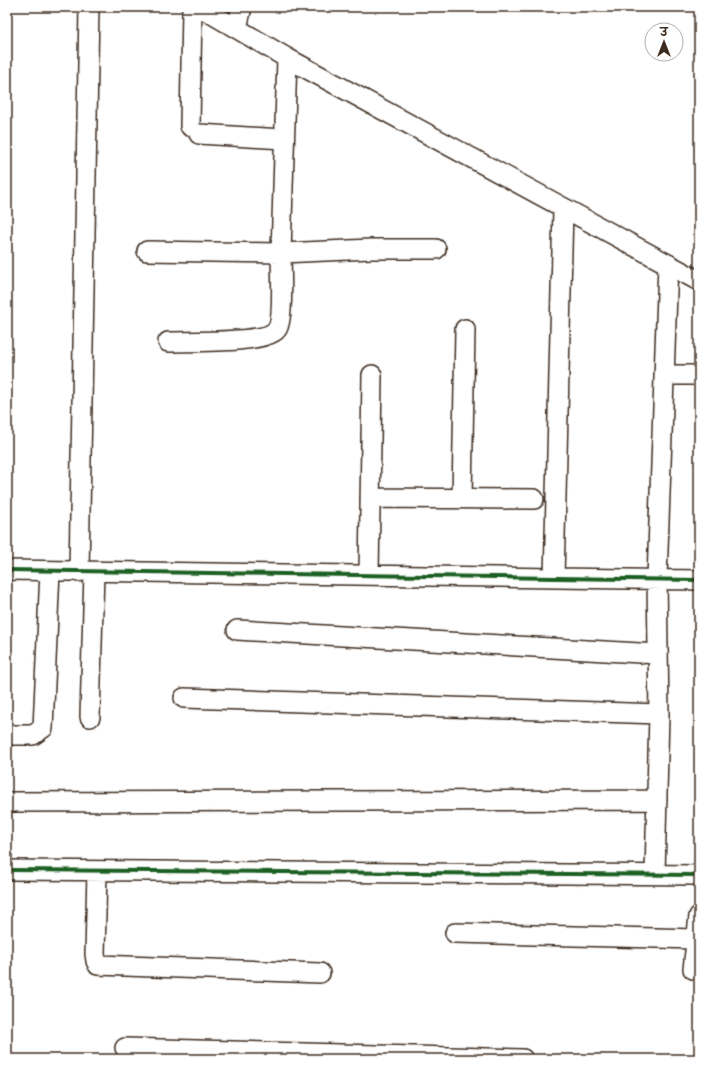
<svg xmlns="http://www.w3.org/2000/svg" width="706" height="1066" viewBox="0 0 706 1066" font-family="'Indie Flower','Playpen Sans Deva',sans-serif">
<rect width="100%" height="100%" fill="#fff"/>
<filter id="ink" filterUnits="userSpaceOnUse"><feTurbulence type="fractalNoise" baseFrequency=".025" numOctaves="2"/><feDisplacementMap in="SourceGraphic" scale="8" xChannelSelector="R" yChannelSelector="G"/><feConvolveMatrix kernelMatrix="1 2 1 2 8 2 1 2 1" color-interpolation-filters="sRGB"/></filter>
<g filter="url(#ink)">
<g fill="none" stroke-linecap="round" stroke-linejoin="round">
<g stroke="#3b2a1e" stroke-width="22">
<path id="minor" d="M200 7 287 58 699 281
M237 28 242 7
M190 126 192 7
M199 134 284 139
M147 251 281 253 287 58
M168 342C188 341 267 344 277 329 284 319 281 268 281 253L371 249H436
M664 375H699
M370 498 534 499
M462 498 465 329
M7 570 699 580
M79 572 89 7
M369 575 372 375
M554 578 563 209
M237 630 658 654
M184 698 659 714
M90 717 94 572
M7 735H33L43 728 50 571
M7 802 657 800
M7 870 699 875
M97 871 95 954 96 961 98 965 320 973
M655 874 659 714 657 579 668 264
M455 933 697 939
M693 969 699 916
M125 1048 523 1059"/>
</g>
<use href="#minor" stroke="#fff" stroke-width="19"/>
<g stroke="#fff" stroke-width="6">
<path id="cycleway" d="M7 570 699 580
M7 870 699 875"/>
</g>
<use href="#cycleway" stroke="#1b5e20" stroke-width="4"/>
</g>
</g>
<rect width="706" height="1066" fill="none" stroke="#fff" stroke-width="24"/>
<rect x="12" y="12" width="682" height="1042" fill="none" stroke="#3b2a1e" stroke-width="1.5" filter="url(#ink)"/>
<g transform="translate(664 42)"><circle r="19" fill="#ffffff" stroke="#b1aaa5"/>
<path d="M0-3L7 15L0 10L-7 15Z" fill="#3b2a1e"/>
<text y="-6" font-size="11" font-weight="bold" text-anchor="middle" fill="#3b2a1e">उ</text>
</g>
</svg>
